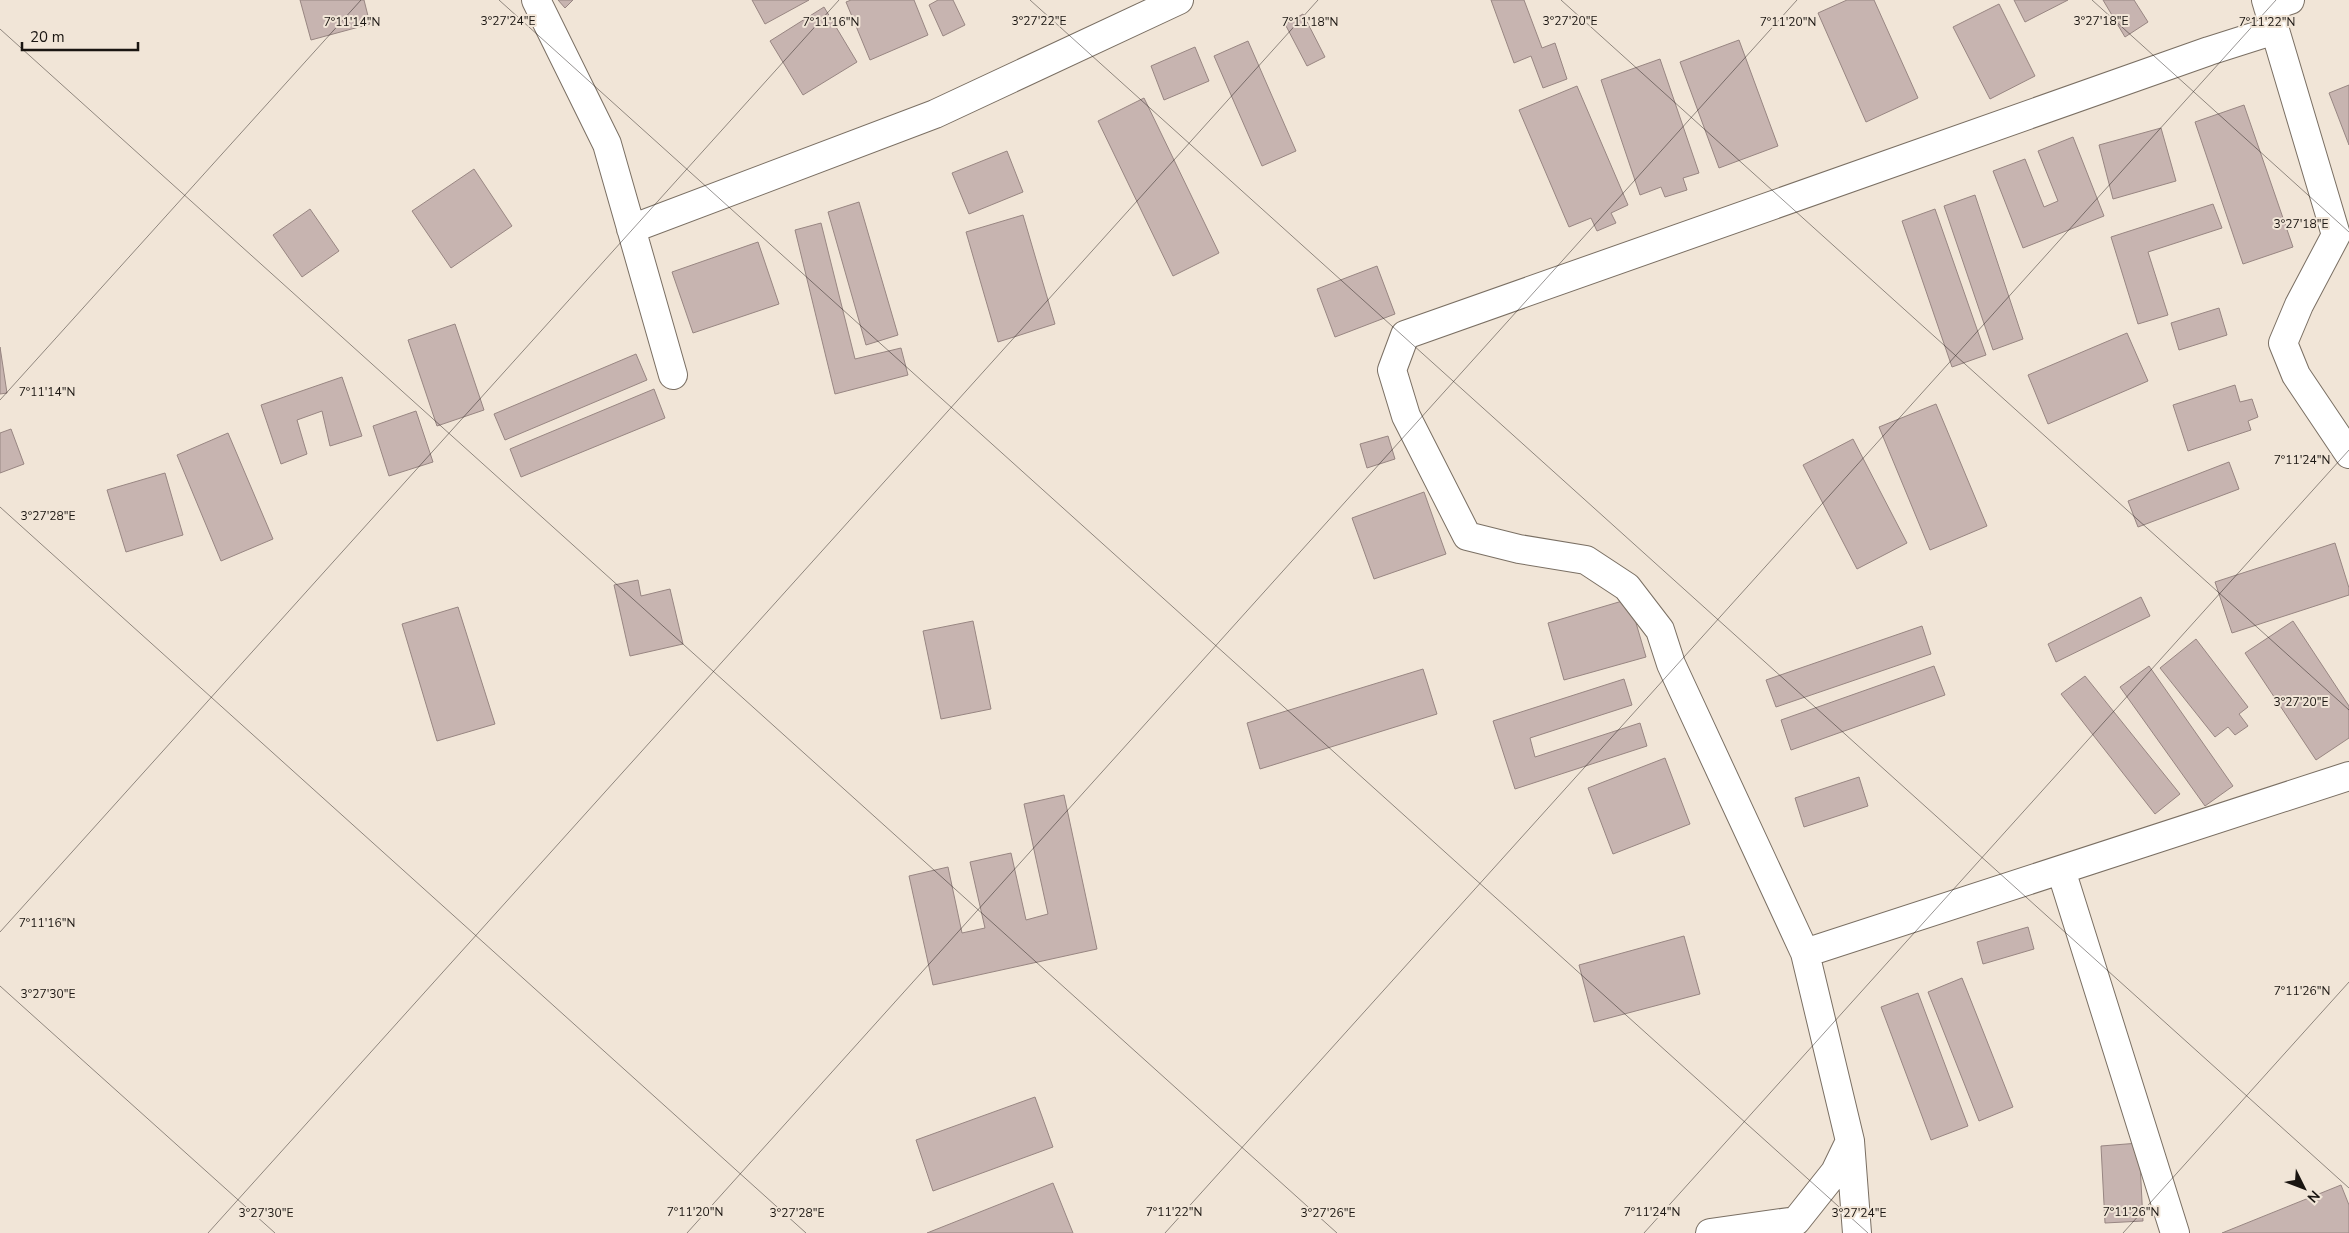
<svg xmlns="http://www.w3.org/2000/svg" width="2349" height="1233" viewBox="0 0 2349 1233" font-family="'Nunito Sans',sans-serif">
<rect width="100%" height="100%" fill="#f1e5d7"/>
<path fill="#c7b4b0" stroke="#988682" d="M300 0H364L370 24 311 40Z
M558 0H573L565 8Z
M752 0H809L765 24Z
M851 0H914L928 35 870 60 846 2Z
M938 0H953L965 25 943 36 929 5Z
M1491 0H1524L1542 48 1555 43 1567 79 1543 88 1531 56 1514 63Z
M1847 0H1874L1918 98 1866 122 1818 13Z
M2014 0H2068L2025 22Z
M2103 0H2134L2148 22 2125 37Z
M1999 4 2035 76 1990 99 1953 27Z
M824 7 857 62 803 95 770 41Z
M1303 14 1325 57 1307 66 1285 24Z
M1739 40 1778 146 1719 168 1680 62Z
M1248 41 1296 151 1262 166 1214 56Z
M1195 47 1209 81 1164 100 1151 66Z
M1660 59 1699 173 1683 178 1687 190 1665 197 1661 187 1640 195 1601 80Z
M2349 85V145L2329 93Z
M1577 86 1628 205 1611 213 1616 223 1597 231 1591 218 1569 227 1519 110Z
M1144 98 1219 253 1173 276 1098 121Z
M2244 105 2293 247 2243 264 2195 122Z
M2161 128 2176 181 2113 199 2099 145Z
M2073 137 2104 216 2023 248 1993 171 2025 159 2044 207 2058 201 2038 151Z
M1007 151 1023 192 969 214 952 173Z
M474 169 512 226 451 268 412 211Z
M1975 195 2023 339 1993 350 1944 206Z
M859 202 898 335 866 345 828 212Z
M2213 204 2222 228 2148 252 2168 315 2138 324 2111 237Z
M310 209 339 251 302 277 273 235Z
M1935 209 1986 355 1952 367 1902 221Z
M1023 215 1055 324 998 342 966 232Z
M821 223 855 359 901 348 908 375 835 394 795 230Z
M758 242 779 304 693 333 672 272Z
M1377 266 1395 314 1335 337 1317 289Z
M2219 308 2227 335 2179 350 2171 323Z
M455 324 484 410 437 426 408 340Z
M2127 333 2148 381 2048 424 2028 375Z
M0 347 7 393 0 394Z
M636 354 647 380 505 440 494 414Z
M342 377 362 436 330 446 322 411 297 420 307 454 281 464 261 405Z
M2235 385 2240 402 2252 399 2258 417 2248 421 2251 430 2188 451 2173 405Z
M654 389 665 418 521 477 510 449Z
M1936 404 1987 526 1930 550 1879 427Z
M416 411 433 462 389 476 373 426Z
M11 429 24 464 0 473V433Z
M228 433 273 539 221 561 177 455Z
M1388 436 1395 459 1367 468 1360 444Z
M1853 439 1907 543 1857 569 1803 465Z
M2229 462 2239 489 2138 527 2128 501Z
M165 473 183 535 126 552 107 490Z
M1424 492 1446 554 1374 579 1352 518Z
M2335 543 2349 588V595L2232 633 2215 582Z
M638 580 641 596 670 589 683 644 630 656 614 585Z
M2141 597 2150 616 2056 662 2048 644Z
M1629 599 1646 657 1564 680 1548 623Z
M458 607 495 724 437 741 402 624Z
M973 621 991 709 941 719 923 631Z
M2293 621 2349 706V738L2316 760 2245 653Z
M1922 626 1931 654 1776 707 1766 680Z
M2196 639 2248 707 2239 714 2248 726 2235 735 2228 727 2215 737 2160 668Z
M1934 666 1945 695 1791 750 1781 720Z
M2149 666 2233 786 2205 806 2120 687Z
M1423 669 1437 714 1260 769 1247 723Z
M2085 676 2180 794 2155 814 2061 694Z
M1624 679 1632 705 1530 738 1535 757 1640 723 1647 746 1515 789 1493 721Z
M1665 758 1690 824 1613 854 1588 788Z
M1859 777 1868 806 1804 827 1795 798Z
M1064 795 1097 949 933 985 909 876 948 867 962 933 985 928 970 862 1011 853 1026 920 1048 914 1024 804Z
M2028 927 2034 949 1983 964 1977 942Z
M1684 936 1700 994 1594 1022 1579 965Z
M1962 978 2013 1107 1979 1121 1928 992Z
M1918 993 1968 1126 1931 1140 1881 1007Z
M1035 1097 1053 1147 933 1191 916 1140Z
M2139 1143 2143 1221 2105 1223 2101 1146Z
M1053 1183 1073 1233H927Z
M2341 1185 2349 1205V1233H2222Z"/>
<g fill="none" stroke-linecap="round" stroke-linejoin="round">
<g stroke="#7a6f63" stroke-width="30">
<path id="minor" d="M536 0 607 144 673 375
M2266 0 2336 235 2299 305 2283 343 2296 375 2349 454
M2268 7 2290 0
M631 229 935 114 1179 0
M2061 870 2175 1233
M1805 953 2349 776
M1710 1233 1796 1221 1835 1172 1850 1141
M1857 1233 1850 1141 1805 953 1671 664 1660 630 1627 587 1586 560 1519 549 1467 536 1406 416 1392 370 1405 335 2209 51 2275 30"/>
</g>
<use href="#minor" stroke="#fff" stroke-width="28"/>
</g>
<path fill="none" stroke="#1a1511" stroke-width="1" stroke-opacity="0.45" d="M499 0 1868 1233M1030 0 2349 1188M1561 0 2349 710M2092 0 2349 232M0 29 1337 1233M0 400 361 0M0 507 806 1233M0 932 839 0M0 986 275 1233M208 1233 1318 0M687 1233 1797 0M1165 1233 2276 0M1644 1233 2349 450M2123 1233 2349 982"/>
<g font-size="12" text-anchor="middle" fill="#1a1511" stroke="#f1e5d7" stroke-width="4" stroke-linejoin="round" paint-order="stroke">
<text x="1039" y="25">3°27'22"E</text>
<text x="2101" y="25">3°27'18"E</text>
<text x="508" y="25">3°27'24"E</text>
<text x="1570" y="25">3°27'20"E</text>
<text x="352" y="26">7°11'14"N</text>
<text x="831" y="26">7°11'16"N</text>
<text x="1310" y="26">7°11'18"N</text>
<text x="1788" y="26">7°11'20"N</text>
<text x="2267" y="26">7°11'22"N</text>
<text x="2301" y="228">3°27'18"E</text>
<text x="47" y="396">7°11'14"N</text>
<text x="2302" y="464">7°11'24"N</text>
<text x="48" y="520">3°27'28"E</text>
<text x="2301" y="706">3°27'20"E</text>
<text x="47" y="927">7°11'16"N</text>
<text x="2302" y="995">7°11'26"N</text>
<text x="48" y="998">3°27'30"E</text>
<text x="695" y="1216">7°11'20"N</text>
<text x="1174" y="1216">7°11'22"N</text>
<text x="1652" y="1216">7°11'24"N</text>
<text x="2131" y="1216">7°11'26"N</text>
<text x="266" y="1217">3°27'30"E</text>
<text x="797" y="1217">3°27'28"E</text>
<text x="1328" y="1217">3°27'26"E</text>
<text x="1859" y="1217">3°27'24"E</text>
</g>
<g transform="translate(2304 1188) rotate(132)" stroke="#f1e5d7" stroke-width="4" paint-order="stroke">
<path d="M0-4L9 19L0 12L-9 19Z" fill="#1a1511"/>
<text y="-8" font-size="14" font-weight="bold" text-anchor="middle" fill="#1a1511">N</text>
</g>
<path d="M22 42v8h116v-8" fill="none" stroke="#1a1511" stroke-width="2.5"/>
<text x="30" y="42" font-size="15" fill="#1a1511" stroke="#f1e5d7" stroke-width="4" paint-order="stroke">20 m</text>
</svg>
